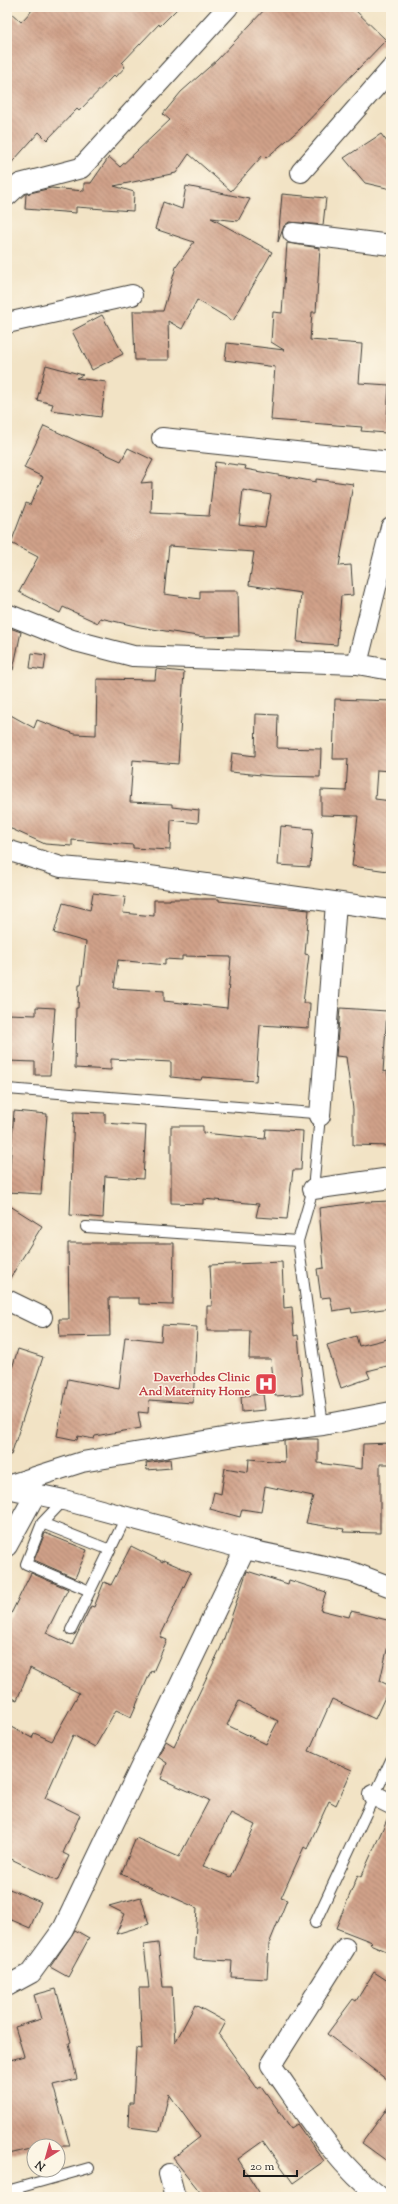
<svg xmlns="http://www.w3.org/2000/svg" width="398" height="2204" viewBox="0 0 398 2204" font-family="'Sorts Mill Goudy',serif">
<defs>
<pattern id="building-back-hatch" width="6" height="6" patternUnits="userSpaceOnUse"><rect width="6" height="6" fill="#d0a189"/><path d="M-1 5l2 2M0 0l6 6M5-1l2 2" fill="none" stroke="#a8826f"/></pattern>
</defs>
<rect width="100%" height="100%" fill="#fcf5e5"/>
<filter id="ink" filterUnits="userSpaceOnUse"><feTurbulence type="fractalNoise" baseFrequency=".025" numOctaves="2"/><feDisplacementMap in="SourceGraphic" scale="8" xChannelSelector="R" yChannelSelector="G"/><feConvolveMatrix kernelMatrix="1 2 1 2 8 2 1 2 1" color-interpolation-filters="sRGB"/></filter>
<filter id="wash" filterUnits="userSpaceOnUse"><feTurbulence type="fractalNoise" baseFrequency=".012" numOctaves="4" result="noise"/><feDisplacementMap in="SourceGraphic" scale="16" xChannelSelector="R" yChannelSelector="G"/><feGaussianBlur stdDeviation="0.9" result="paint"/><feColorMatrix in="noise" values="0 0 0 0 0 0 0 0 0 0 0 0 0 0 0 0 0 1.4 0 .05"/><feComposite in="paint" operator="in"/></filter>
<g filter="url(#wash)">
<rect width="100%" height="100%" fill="#f2e3c5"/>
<g id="blocks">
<path fill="url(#building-back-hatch)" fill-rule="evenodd" d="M35 7H179L160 26 159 24 122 63 125 67 116 77 114 75 79 111 77 109 47 140 39 132 7 168V9L21 22Z
M267 7H352L386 40 300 129 266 158 263 155 231 191 189 154 176 173 114 186 134 192 133 211 76 207V213L25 209 26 194 51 188 84 191V183H91L109 157 120 167 170 120 163 114 181 92 217 60Z
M381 134 391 147V189L365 183 344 158Z
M186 186 250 199 238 221 211 218 272 252 233 321 197 300 182 329 168 321 169 360H135L133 311H163L176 267 194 242 155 229 163 202 182 209Z
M282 194 326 198 323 225 289 222 284 226 278 242Z
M287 243 320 248 316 312H312L310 340 362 344 359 383 389 385 386 433 361 431 362 427 271 420 275 367 225 360 227 343 284 350 271 342 273 312 282 313Z
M102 315 123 354 92 370 72 331Z
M46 365 83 375 76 378 106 382 101 417 51 410 53 404 37 400Z
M44 426 121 461 128 448 153 460 141 483 152 482 151 513 209 516 215 462 246 466 245 469 316 482V479L353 484 339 566 351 565 353 595 341 596 337 645 297 642 301 593 249 585 254 552 169 546 164 594 200 599V591H238L239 636 204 637 140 627 100 618 98 623 63 607 60 613 19 592 38 557 11 543 26 503 30 505 43 477 24 468ZM243 490 271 495 265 527 239 524Z
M7 627 21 632 13 670 7 669Z
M32 653 46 655 44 670 30 668Z
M156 669 184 672 178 764 133 760 130 802 172 804V807L199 810 198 823 171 820 170 850 133 848V845L72 840V846L45 844 7 827V713L34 728 37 720 75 734 96 735 97 679 155 680Z
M335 699 391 701V771L377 770 375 799 391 801V850L388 871 352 866 358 816 321 815V790L346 791 348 759H333Z
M256 714 278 715 277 748 321 749 320 777 272 776 230 772 232 753 255 756Z
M281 826 313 829 310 867 278 865Z
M93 893 125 897 123 913 154 916V900H170V899H219V901L309 910 305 954 309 955 303 1003H310L309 1028 260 1025 256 1081 202 1077 201 1080 171 1077V1062L111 1059V1070L75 1068 76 1008H78L79 985H81L86 942 54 933 63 903 90 910ZM182 956 231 957 227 1008 164 1001V991L114 988 118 960 165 965V959L182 960Z
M36 1007 55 1008 50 1075H35V1062L7 1061V1014L36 1015Z
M340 1008 387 1011 383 1072 387 1071 391 1094V1146L353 1145V1109L346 1057 336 1056Z
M14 1111 47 1114 41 1194 8 1192Z
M74 1112 105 1113V1123L146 1126 143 1179 105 1176 103 1218 70 1215Z
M171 1126H203V1133L265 1139 266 1129 303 1131 301 1170H293L287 1219 256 1217 259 1204 203 1199V1204L171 1203Z
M391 1201V1308L352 1313 351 1308 333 1311 330 1297 321 1298 317 1269 324 1268 319 1208 366 1202Z
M7 1204 42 1226 7 1283Z
M68 1243H174L173 1305 139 1304V1298H109L110 1336 60 1337 59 1319H69Z
M282 1262 284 1308 292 1307 294 1336 298 1335 303 1394 275 1396 271 1359H249L250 1331H207V1306H212L210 1265Z
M162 1325 197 1327 193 1403 149 1400 148 1413 138 1412 141 1428 95 1436 94 1439 78 1436 77 1440 57 1436 68 1379 119 1389 125 1337 161 1341Z
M356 1336 359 1346 391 1338V1365L367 1371 370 1378 341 1388 327 1345Z
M18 1349 43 1357 11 1455 7 1454V1384Z
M263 1394 265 1410 242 1412 241 1396Z
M302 1439H318V1463L362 1469 363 1444 391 1443V1464H380V1533L343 1532 344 1529 306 1523 313 1496 265 1486 261 1512 242 1509 240 1517 210 1509 214 1492 221 1494 225 1468 248 1472 249 1459 285 1462 284 1441Z
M170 1459 171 1468 147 1470 146 1463Z
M45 1533 87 1550 75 1578 34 1560Z
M131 1546 163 1562V1560L191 1572 160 1637 167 1640 153 1672 151 1671 131 1717 116 1710 95 1747 73 1735 45 1798 80 1815 63 1853 69 1856 57 1881 7 1857V1725L32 1738 34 1733 52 1741 79 1693 30 1668 17 1700 7 1696V1622L31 1573 68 1589 46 1633 72 1645 91 1606 94 1607 104 1582 111 1585Z
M247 1571 288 1584 289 1580 326 1592 320 1610 349 1617 351 1611 391 1621V1632L380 1681 390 1686 375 1719 332 1699 309 1751 352 1770 336 1805 329 1801 307 1849 304 1847 281 1898 287 1900 269 1944 267 1979 231 1977 232 1961 194 1959 197 1908 121 1874 136 1838 179 1857 209 1800 161 1779 167 1763 158 1757 166 1741 174 1746 221 1647ZM239 1701 278 1721 266 1744 227 1725ZM231 1813 255 1825 231 1877 203 1866Z
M389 1815H391V1953L370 1944 372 1942 336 1928 358 1875 361 1877Z
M7 1888 41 1902 30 1928 7 1918Z
M141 1897 149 1924 116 1934 125 1914 109 1906Z
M75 1930 89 1938 68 1977 50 1967Z
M158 1943 163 1987H172L175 2043 195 2005 226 2022 219 2035 257 2088 261 2086 291 2128 297 2124 324 2161 293 2183 263 2141 238 2159 262 2197H204L173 2158 200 2137 169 2094 160 2131 128 2127 129 2103H133L136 2048 142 2049 139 1988H149L144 1945Z
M374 1972 391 1983V2083L327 2034 353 1999 356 2001Z
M56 1989 71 2042 69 2043 77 2079 53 2085 70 2146H34V2148L9 2154 7 2145V2061L24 2056 15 2027 41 2019 34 1995Z
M391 2103V2164L362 2143Z"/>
</g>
</g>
<g filter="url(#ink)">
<use href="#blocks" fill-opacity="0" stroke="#3c3a35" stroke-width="1"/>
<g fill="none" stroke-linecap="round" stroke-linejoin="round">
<g stroke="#3c3a35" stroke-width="12">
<path id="service" d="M7 1089 314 1113 320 1116 313 1189 298 1241 323 1425
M86 1227 298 1241
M64 1500 42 1523 26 1564 90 1591
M42 1523 110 1550
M71 1630 126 1517
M315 1923 391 1760
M7 2191 89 2168"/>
</g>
<g stroke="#3c3a35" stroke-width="22">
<path id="minor" d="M301 172 391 69
M7 196 20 184 81 168 228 7
M293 233 391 245
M7 323 132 295
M162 438 391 462
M7 614 72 640 133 656 357 664 391 670
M357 664 391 527
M7 850 61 867 121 872 391 910
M320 1116 336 903
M313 1189 391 1178
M7 1300 42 1317
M7 1486 82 1462 240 1435 323 1425 391 1412
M7 1488 64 1500 245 1549 352 1572 391 1587
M7 1546 36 1493
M373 1795 391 1804
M345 1948 271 2065C304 2111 335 2163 380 2197
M7 1986 31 1973 63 1929 245 1549
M169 2174 175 2197"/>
</g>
<use href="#service" stroke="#fff" stroke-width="10"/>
<use href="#minor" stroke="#fff" stroke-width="20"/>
</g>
</g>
<defs>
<g id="hospital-square" transform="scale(1.15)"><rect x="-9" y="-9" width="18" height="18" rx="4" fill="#e0444e" stroke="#fcf5e5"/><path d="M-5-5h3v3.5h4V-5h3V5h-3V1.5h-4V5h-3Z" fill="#fff"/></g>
</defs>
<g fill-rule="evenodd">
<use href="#hospital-square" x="266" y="1384"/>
</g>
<g text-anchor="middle" stroke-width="3" stroke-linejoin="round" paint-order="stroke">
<g font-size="12" font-weight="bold" fill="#be3a42" stroke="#fcf5e5" text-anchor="end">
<text x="250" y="1381">Daverhodes Clinic<tspan x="250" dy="14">And Maternity Home</tspan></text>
</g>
</g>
<rect width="398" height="2204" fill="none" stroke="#fcf5e5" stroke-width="24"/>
<g transform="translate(46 2158) rotate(217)"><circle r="19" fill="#fcf5e5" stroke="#a29e95"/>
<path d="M0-3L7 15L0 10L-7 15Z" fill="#d1495b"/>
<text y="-6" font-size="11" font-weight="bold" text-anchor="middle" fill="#1c1c1c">N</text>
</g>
<path d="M244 2170v6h53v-6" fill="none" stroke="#1c1c1c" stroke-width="2"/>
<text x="250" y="2170" font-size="12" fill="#1c1c1c" stroke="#fcf5e5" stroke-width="3" paint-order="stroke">20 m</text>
</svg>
